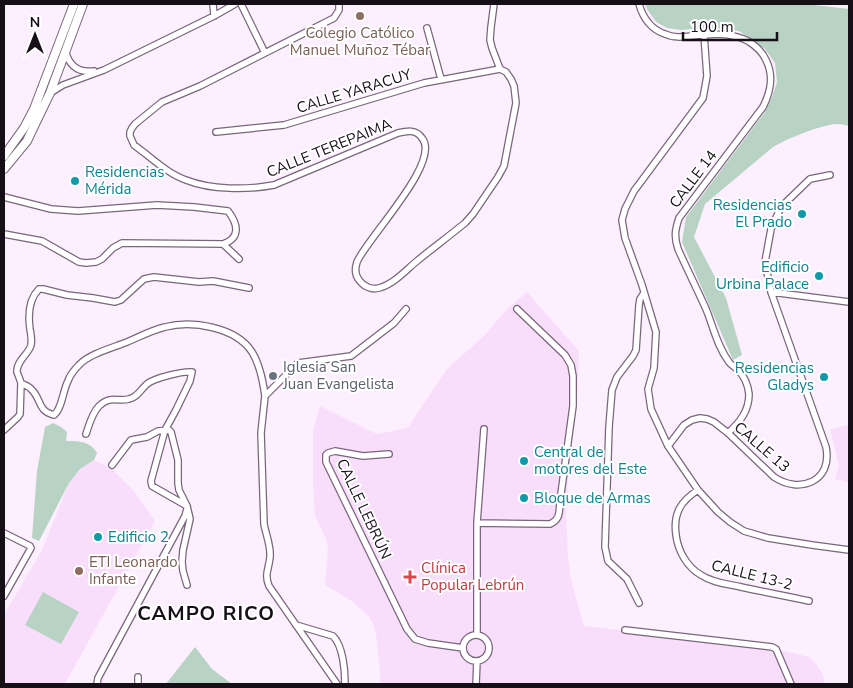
<svg xmlns="http://www.w3.org/2000/svg" width="853" height="688" viewBox="0 0 853 688" font-family="'Nunito Sans',sans-serif">
<rect width="100%" height="100%" fill="#fceffe"/>
<path fill="#f9defc" d="M527 292 579 351 577 402 568 477 566 514 568 557 571 580 584 626 715 641 789 652 809 657 816 664 823 675 825 684H380V671L376 634 374 626 369 617 352 601 325 585 328 547 325 537 315 516 313 482V430L320 406 377 434 403 429 411 426 410 424 447 369 485 335 504 312Z
M849 425V482L835 479 839 466 830 429Z
M94 460 113 470 134 491 155 521 65 684H4V615L42 550 69 483 80 469Z"/>
<path fill="#b8d3c3" d="M645 4H806L849 9V126C843 124 836 123 829 125 812 129 788 138 773 147L705 204 694 237 726 298 742 355 733 360 682 242 686 217 765 112 772 97 777 82 775 63 765 49 739 31 712 28 681 30 667 28 656 22 647 9Z
M53 423 61 427 67 432 66 441C79 441 90 441 97 453L94 460 80 469 69 483 39 541 32 538 37 471 45 427Z
M43 592 79 612 61 644 25 625Z
M195 647 212 669 232 684H166Z"/>
<g fill="none" stroke-linecap="round" stroke-linejoin="round">
<g stroke="#79667b" stroke-width="8">
<path id="minor" d="M213 4 214 16
M241 4 265 53
M339 4V10L334 18 200 86 162 102 135 124 132 128 130 132V136L134 145 138 148C153 159 168 174 186 180 211 190 247 190 274 185L398 133C407 131 416 129 422 138 442 162 367 238 357 262 355 268 355 275 359 280 364 287 372 290 379 288 394 284 406 270 417 261 433 248 449 236 465 223L473 214 498 177 504 166 516 103 514 86 511 79 506 72 500 69 492 48 490 40 491 27 494 4
M639 4C643 18 650 29 665 34 673 38 682 37 691 36 710 34 730 32 748 41 756 46 762 51 766 60 774 76 771 91 763 107L679 218C675 230 674 237 678 249 687 269 697 289 706 309 713 326 717 346 729 362 731 365 735 367 738 370 744 376 748 385 749 394 749 411 740 422 728 433
M427 28 441 79
M704 35 707 76 703 98 634 191 625 209 622 220 625 238 642 285 656 332 654 368 648 389 651 409 668 446 698 490 718 512 730 522 744 531 768 538 812 545 849 550
M65 50C69 66 78 73 94 71
M50 93 63 85 104 70 214 16 235 4
M216 132 284 125 424 83 500 69
M4 197 51 209 78 211 157 205 194 207 228 211C238 224 241 238 223 244L239 259
M4 234 42 241 79 262 86 263 96 262 102 259 113 248 122 243 223 244
M771 292 849 302
M21 383C20 379 18 375 17 372 16 361 29 354 31 345 32 339 31 334 30 329 28 315 28 300 39 289H43L67 295 93 298 115 302 121 300 144 279 154 277 199 282 213 281 249 288
M4 430 18 417 20 414 21 383C24 385 29 386 31 389 42 399 37 411 54 415 62 409 63 390 68 381 70 375 75 369 79 365 89 354 112 348 127 342 139 337 152 330 165 327 192 320 236 327 252 352 260 365 263 381 265 396
M86 434C89 425 92 413 99 406 110 395 118 402 129 399 138 397 140 390 147 384 154 378 183 371 192 372L190 381 176 410 165 430 151 481 152 486 187 506
M668 446 684 425 692 420 700 418 707 419 714 422 728 433 774 477C799 494 833 482 826 447L771 292 765 262 771 229 781 207 810 179 830 175
M389 454 363 456 335 451 328 453 326 455V462L407 629 415 639 428 643 463 648
M112 465 131 440 147 437 158 431 169 430 171 432 178 460V483L179 490 187 506 190 519 183 550 182 562 183 571 187 585
M698 490C681 501 673 513 676 535 678 551 687 567 701 575 713 583 728 584 741 587 764 592 786 596 809 601
M477 523 550 524C561 519 559 511 560 501L573 406V376L571 365 565 355 517 309
M4 533 30 546 31 548 4 596
M639 603 627 579 608 561 605 547 609 427 612 390 617 377 633 356 636 350 639 305 640 299 644 293
M296 625 333 636C343 646 345 670 345 684
M625 630 772 647 776 649 791 684
M477 634V523L484 429
M463 648a13 13 0 1 1 26 0a13 13 0 1 1-26 0Z
M97 684 98 678 185 516 187 509
M138 684V677
M337 684 269 586C264 574 269 569 270 557 271 546 266 535 264 524L261 433 265 396 298 363 351 356 394 323 406 309
M476 684 477 661"/>
</g>
<g stroke="#79667b" stroke-width="10">
<path id="tertiary" d="M4 156 24 128 34 109 74 4
M4 169 27 141 36 122 50 93 83 4"/>
</g>
<use href="#minor" stroke="#fff" stroke-width="5.5"/>
<use href="#tertiary" stroke="#fff" stroke-width="8"/>
</g>
<g fill="#8d6e63" stroke="#fff" stroke-width="2">
<circle cx="360" cy="16" r="5"/>
<circle cx="79" cy="571" r="5"/>
</g>
<g fill="#0f9aa8" stroke="#fff" stroke-width="2">
<circle cx="75" cy="181" r="5"/>
<circle cx="802" cy="214" r="5"/>
<circle cx="819" cy="276" r="5"/>
<circle cx="824" cy="377" r="5"/>
<circle cx="524" cy="461" r="5"/>
<circle cx="524" cy="498" r="5"/>
<circle cx="98" cy="537" r="5"/>
</g>
<circle fill="#6b7280" stroke="#fff" stroke-width="2" cx="273" cy="376" r="5"/>
<path fill="#e0444e" stroke="#fff" stroke-width="2" d="M407.5 569.5h5v5h5v5h-5v5h-5v-5h-5v-5h5z"/>
<g text-anchor="middle" stroke-width="4" stroke-linejoin="round" paint-order="stroke">
<g font-size="15" fill="#785e54" stroke="#fff">
<text x="360" y="38">Colegio Católico<tspan x="360" dy="17">Manuel Muñoz Tébar</tspan></text>
<text x="89" y="567" text-anchor="start">ETI Leonardo<tspan x="89" dy="17">Infante</tspan></text>
</g>
<g font-size="15" fill="#160f17" stroke="#fff">
<text transform="translate(354 91) rotate(-17)" y="5">CALLE YARACUY</text>
<text transform="translate(329 148) rotate(-22)" y="5">CALLE TEREPAIMA</text>
<text transform="translate(693 179) rotate(-53)" y="5">CALLE 14</text>
<text transform="translate(762 447) rotate(41)" y="5">CALLE 13</text>
<text transform="translate(364 509) rotate(65)" y="5">CALLE LEBRÚN</text>
<text transform="translate(752 575) rotate(14)" y="5">CALLE 13-2</text>
</g>
<g font-size="15" fill="#0d838f" stroke="#fff" text-anchor="start">
<text x="85" y="177">Residencias<tspan x="85" dy="17">Mérida</tspan></text>
<text x="792" y="210" text-anchor="end">Residencias<tspan x="792" dy="17">El Prado</tspan></text>
<text x="809" y="272" text-anchor="end">Edificio<tspan x="809" dy="17">Urbina Palace</tspan></text>
<text x="814" y="373" text-anchor="end">Residencias<tspan x="814" dy="17">Gladys</tspan></text>
<text x="534" y="457">Central de<tspan x="534" dy="17">motores del Este</tspan></text>
<text x="534" y="503">Bloque de Armas</text>
<text x="108" y="542">Edificio 2</text>
</g>
<g font-size="15" fill="#5b616d" stroke="#fff" text-anchor="start">
<text x="283" y="372">Iglesia San<tspan x="283" dy="17">Juan Evangelista</tspan></text>
</g>
<g font-size="15" fill="#be3a42" stroke="#fff" text-anchor="start">
<text x="421" y="573">Clínica<tspan x="421" dy="17">Popular Lebrún</tspan></text>
</g>
<g font-size="20" font-weight="bold" letter-spacing="1" fill="#160f17" stroke="#fff">
<text x="206" y="620">CAMPO RICO</text>
</g>
</g>
<rect width="853" height="688" fill="none" stroke="#160f17" stroke-width="10"/>
<g transform="translate(35 35)" stroke="#ffffff" stroke-width="4" paint-order="stroke">
<path d="M0-4L9 19L0 12L-9 19Z" fill="#160f17"/>
<text y="-8" font-size="14" font-weight="bold" text-anchor="middle" fill="#160f17">N</text>
</g>
<path d="M683 32v8h94v-8" fill="none" stroke="#160f17" stroke-width="2.5"/>
<text x="690" y="32" font-size="15" fill="#160f17" stroke="#ffffff" stroke-width="4" paint-order="stroke">100 m</text>
</svg>
